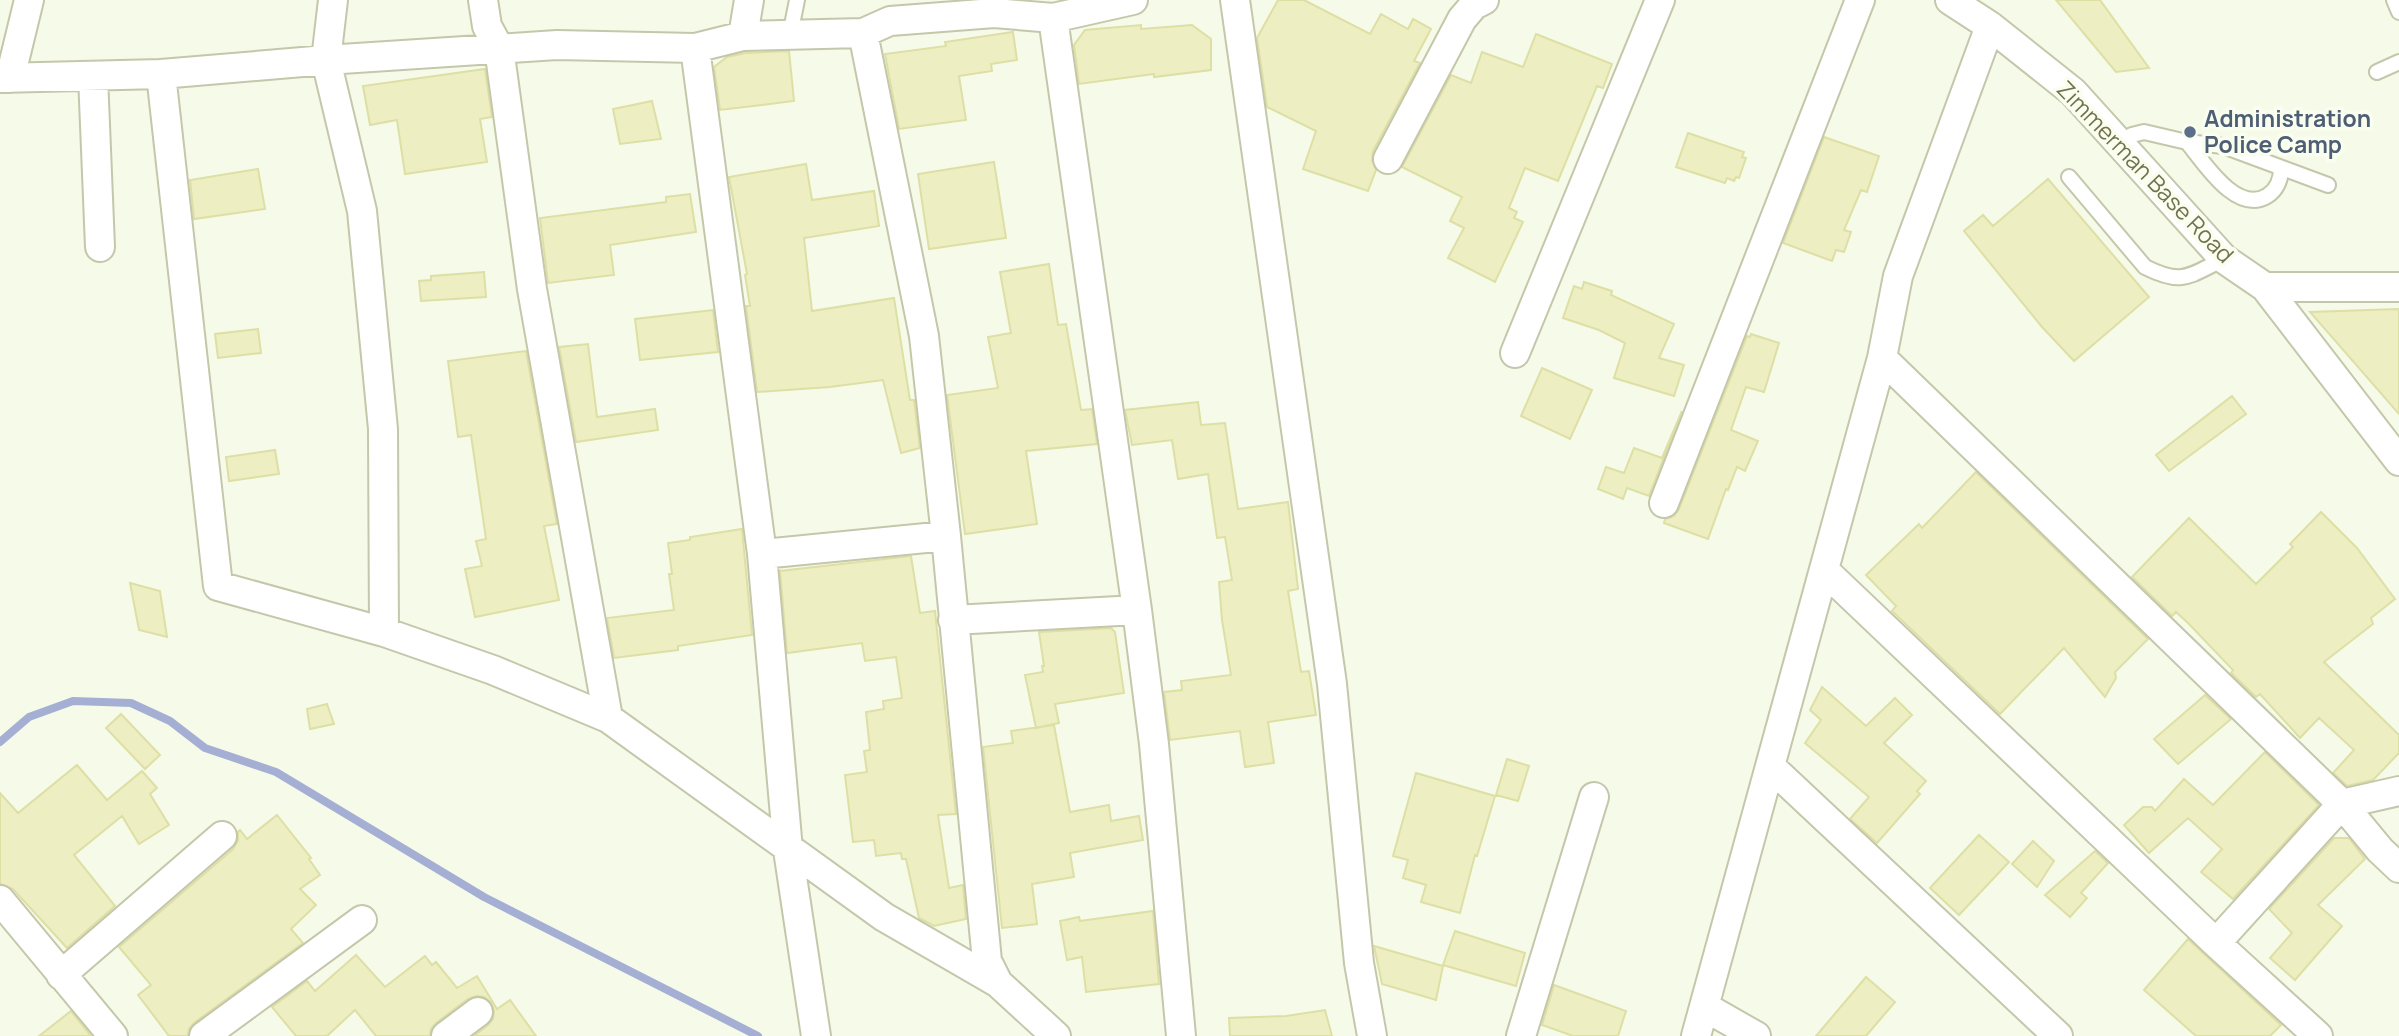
<svg xmlns="http://www.w3.org/2000/svg" width="2399" height="1036" viewBox="0 0 2399 1036" font-family="Manrope,sans-serif">
<rect width="100%" height="100%" fill="#f6fbe9"/>
<g fill="none" stroke-linecap="round" stroke-linejoin="round">
<path stroke="#a5afd4" stroke-width="8" d="M0 742 29 717 73 701 131 703 170 721 205 748 276 772 484 897 758 1036"/>
</g>
<path fill="#edeec2" stroke="#dedfa4" stroke-width="2" d="M1278 0H1304L1370 34 1381 14 1408 29 1413 19 1431 29 1414 61 1420 63 1373 151 1372 160 1376 170 1368 191 1303 169 1316 131 1267 107 1257 38Z
M2056 0H2100L2149 68 2116 72Z
M1141 25V29L1192 25 1211 39V70L1154 77V74L1079 84 1074 45 1085 30Z
M1013 32 1017 60 991 64 992 71 959 76 966 120 899 129 885 54 946 46 945 42Z
M1536 34 1612 64 1603 88 1597 86 1558 181 1525 168 1509 208 1517 212 1514 218 1523 222 1495 282 1448 258 1464 228 1450 221 1462 197 1402 167 1451 75 1471 83 1482 52 1523 67Z
M789 51 794 101 720 110 714 67 727 57 745 53Z
M485 69 492 117 480 119 487 162 405 174 397 120 370 125 363 86Z
M652 101 661 139 620 144 613 109Z
M1688 133 1744 152 1742 157 1746 158 1739 178 1736 177 1734 181 1727 178 1725 183 1676 167Z
M1824 137 1879 156 1867 192 1861 190 1844 230 1851 232 1844 252 1836 250 1832 261 1783 243Z
M994 162 1006 238 929 249 918 174Z
M806 164 812 200 874 191 879 226 804 238 812 311 894 298 910 400H914L920 448 901 453 883 380 830 387 757 392 746 306H750L745 275 747 274 729 177Z
M258 169 265 209 194 219 190 180Z
M2048 179 2149 297 2074 361 2042 327 1964 231 1983 215 1993 226Z
M690 194 696 232 610 245 614 275 548 283 540 218 666 202V197Z
M1049 264 1058 325 1066 324 1081 410 1092 409 1097 444 1026 451 1037 524 965 534 947 395 998 388 988 337 1011 333 1000 272Z
M484 272 486 297 421 301 419 281 431 280V276Z
M1584 282 1612 291 1611 295 1674 324 1659 358 1684 365 1674 396 1614 378 1625 343 1599 330 1563 318 1574 286 1582 289Z
M2399 309V414L2310 312Z
M713 310 718 352 640 360 635 319Z
M258 329 261 353 218 358 215 334Z
M1751 334 1779 343 1764 392 1746 387 1731 430 1758 441 1745 471 1737 467 1728 490 1726 489 1708 539 1664 523 1665 519 1674 516 1679 509 1747 336 1750 337Z
M588 344 597 417 655 409 658 430 576 442 559 347Z
M526 351 557 524 544 526 559 600 475 617 465 569 482 566 476 541 486 539 471 435 458 437 448 361Z
M1542 368 1592 390 1570 439 1521 416Z
M2232 396 2246 414 2169 471 2156 455Z
M1198 402 1201 425 1225 423 1238 509 1288 502 1298 589 1288 591 1301 672 1309 671 1316 715 1268 722 1274 763 1245 767 1240 731 1170 740 1164 692 1182 690 1181 681 1231 675 1222 620 1219 582 1232 580 1225 537 1217 538 1208 474 1178 479 1172 440 1132 445 1125 410Z
M1682 411 1649 496 1627 488 1623 499 1598 489 1606 467 1624 473 1634 448 1662 458Z
M275 450 279 474 229 481 226 457Z
M1976 472 2148 639 2115 672 2116 678 2105 697 2064 648 2000 714 1892 611 1896 606 1866 575 1919 524 1922 528Z
M2321 512 2357 548 2395 599 2371 618 2373 624 2324 662 2399 735V753L2373 780 2347 786 2333 773 2354 750 2319 718 2300 738 2260 694 2256 697 2231 673 2233 670 2188 623 2176 612 2172 616 2132 577 2189 518 2256 584 2293 547 2290 544Z
M742 529 752 635 678 646V650L614 658 607 618 674 610 669 574H672L668 543 690 540V537Z
M911 556 920 613 935 611 956 814 938 815 949 888 963 885 966 919 934 926 919 918 906 859H902L901 853 876 856 874 840 853 842 845 775 867 772 864 751 870 750 866 712 884 709 883 701 902 698 896 657 865 661 862 643 787 653 780 571Z
M130 583 160 591 167 637 139 630Z
M1111 628 1115 632 1124 693 1055 704 1059 723 1036 728 1025 675 1043 672 1042 666H1044L1039 632Z
M1822 687 1866 726 1895 698 1912 715 1884 743 1926 781 1917 791 1920 794 1877 843 1850 819 1869 797 1805 743 1821 720 1810 710Z
M2205 695 2231 719 2178 764 2154 739Z
M327 704 334 724 310 729 307 709Z
M121 714 160 755 145 769 106 728Z
M1054 725 1070 812 1109 805 1111 821 1139 816 1143 840 1070 853 1074 877 1032 884 1037 924 1002 928 983 747 1013 743 1011 731Z
M2265 752 2319 805 2233 899 2201 872 2222 849 2188 818 2149 853 2124 825 2143 807H2152L2155 811 2184 779 2213 805Z
M1507 759 1529 766 1518 801 1496 795Z
M77 765 107 800 142 771 157 788 150 794 169 825 139 844 122 816 74 855 115 906 67 948 13 889 0 884V793L18 813Z
M1416 773 1495 796 1477 856 1475 855 1460 913 1421 902 1426 885 1403 878 1408 860 1393 856Z
M277 815 311 858 309 859 320 875 300 889 316 905 291 929 303 943 194 1023 189 1029 188 1036H169L138 995 151 985 119 947 233 849 238 841V832L240 830 247 839Z
M1979 835 2009 862 1959 915 1930 888Z
M2334 838H2349L2365 859 2318 905 2342 926 2295 980 2270 958 2292 933 2269 909Z
M2033 841 2054 861 2037 887 2012 864Z
M2095 851 2108 863 2081 893 2087 898 2070 917 2045 895Z
M1153 911 1159 984 1086 992 1082 957 1067 960 1060 921 1079 917 1080 921Z
M1455 931 1525 953 1516 986 1443 965Z
M2188 939 2281 1025 2270 1036H2196L2144 990Z
M1374 946 1443 966 1436 1000 1382 984Z
M356 955 385 987 425 956 432 965 436 962 457 988 477 976 497 1009 510 1000 536 1036H474L488 1025 493 1019 494 1011 491 1002 484 997 477 996 468 999 436 1023 431 1029 430 1036H376L355 1010 327 1036H296L272 1007 307 981 315 991Z
M1866 977 1895 1002 1866 1036H1816Z
M1554 985 1626 1011 1618 1036H1573L1542 1025Z
M1325 1010 1332 1036H1230L1229 1018 1286 1016Z
M71 1011 91 1036H39Z"/>
<g fill="none" stroke-linecap="round" stroke-linejoin="round">
<g stroke="#c5c7aa" stroke-width="18">
<path id="service" d="M2394 0 2399 12
M790 35 797 0
M2377 72 2399 62
M2187 142C2203 161 2236 215 2267 196 2277 190 2281 179 2281 168
M2119 143 2132 135 2144 132 2187 142 2223 146 2328 185
M2069 177 2145 267C2183 286 2188 276 2224 259"/>
</g>
<g stroke="#c5c7aa" stroke-width="32">
<path id="minor" d="M333 0 326 60 362 211 383 429 384 632
M483 0 487 26 499 48 532 289 608 718
M1235 0 1332 684 1359 963 1372 1036
M1950 0 1990 26 2073 92 2224 259 2265 287 2399 461
M1053 18 1137 610 1154 744 1181 1036
M863 33 924 336 946 536 987 961 998 983 1056 1036
M743 36 749 0
M695 48 762 554 788 850 816 1036
M161 74 218 586 384 632 493 670 608 718 884 917 998 983
M93 76 100 247
M0 78 161 74 326 60 557 45 695 48 743 36 863 33 890 21 994 13 1053 18 1133 0
M10 78 29 0
M1388 159 1462 19 1474 5 1484 0
M2265 287H2399
M1515 353 1660 0
M1882 358 2342 804 2380 850 2399 868
M1664 503 1860 0
M762 554 946 536
M1825 571 2216 943 2318 1036
M953 620 1137 610
M1771 767 2058 1036
M0 900 113 1036
M2216 943 2342 804 2399 791
M61 975 222 836
M1705 1007 1756 1036
M204 1036 362 920
M446 1036 478 1012
M1521 1036 1594 797
M1696 1036 1882 358 1898 276 1990 26"/>
</g>
<use href="#service" stroke="#fff" stroke-width="14"/>
<use href="#minor" stroke="#fff" stroke-width="28"/>
</g>
<circle fill="#5c6f8a" stroke="#fafeef" stroke-width="2.5" cx="2190" cy="132" r="7"/>
<g text-anchor="middle" stroke-width="7" stroke-linejoin="round" paint-order="stroke">
<g font-size="23" font-weight="bold" fill="#4e5e75" stroke="#fafeef" text-anchor="start">
<text x="2204" y="127">Administration<tspan x="2204" dy="26">Police Camp</tspan></text>
</g>
<g font-size="23" fill="#73724e" stroke="#fafeef">
<text transform="translate(2145 172) rotate(46)" y="8">Zimmerman Base Road</text>
</g>
</g>
</svg>
